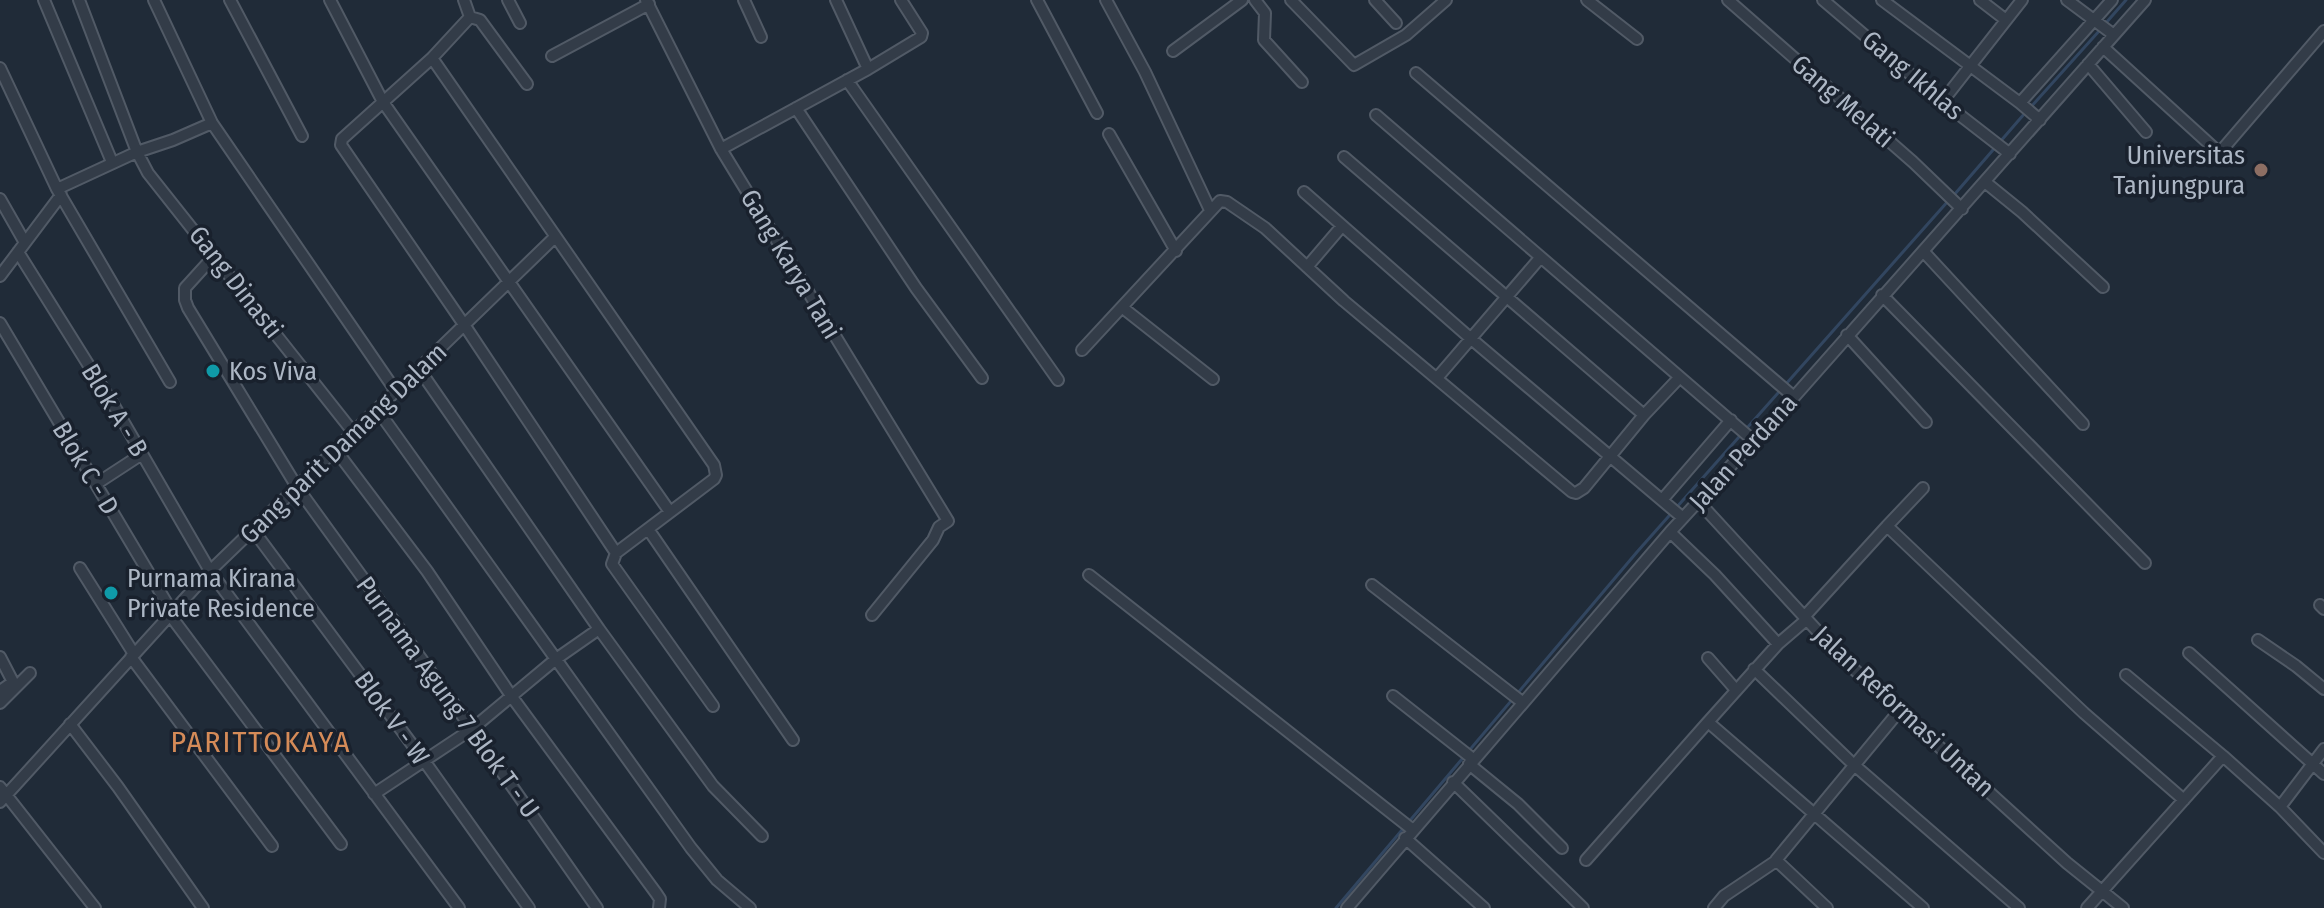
<svg xmlns="http://www.w3.org/2000/svg" width="2324" height="908" viewBox="0 0 2324 908" font-family="'Fira Sans Condensed',sans-serif">
<rect width="100%" height="100%" fill="#202b38"/>
<g fill="none" stroke-linecap="round" stroke-linejoin="round">
<path stroke="#324660" stroke-width="3" d="M2105 24 2126 0
M2030 108 2100 30
M1954 195 2025 113
M1336 908 1637 552 1949 200"/>
<g stroke="#515a66" stroke-width="14">
<path id="minor" d="M44 0 112 162
M79 0 137 152 173 140 212 123
M154 0 212 123 395 390
M230 0 302 136
M330 0 383 102 670 512
M464 0 470 17
M508 0 520 23
M646 0 721 149 948 521 939 527 933 540 872 615
M744 0 761 37
M836 0 868 69
M1037 0 1097 113
M1106 0 1145 72 1210 210
M1255 0 1265 13 1264 40 1302 82
M1291 0 1354 65 1406 35 1446 0
M1375 0 1396 23
M1587 0 1637 39
M1728 0 1913 162 1962 209
M1823 0 1943 102 2010 154
M1882 0 2020 103 2112 0
M1980 0 2006 20
M2067 0 2114 35
M470 17 432 58 342 139 341 145 465 326 616 553 612 564 713 706
M470 17 480 20 527 84
M2103 47 2215 149 2221 151 2324 31
M1173 51 1242 0
M552 56 649 4
M432 58 714 465 716 475 714 479 616 553
M2088 64 2146 132
M0 68 57 189 137 152 148 173 353 432
M1416 73 1794 397
M847 80 1058 380
M1949 93 2022 0
M2020 103 2040 120
M796 108 916 288 982 378
M1376 115 1754 441
M1109 134 1176 251
M721 149 868 69 921 37 922 33 901 0
M1344 157 1644 415
M1985 182 2022 212 2103 287
M57 189 170 382
M1304 192 1469 337 1683 518
M0 199 24 241
M1923 251 2083 424
M18 252 116 409 210 571 459 908
M215 255 185 288V300L188 308 297 487 472 729 597 908
M1307 267 1342 226
M0 276 61 195
M1882 295 2145 563
M1123 308 1213 379
M0 323 172 612
M1847 335 1926 422
M1082 350 1220 201 1227 202 1265 228 1344 301 1572 492 1576 493 1584 488 1644 415 1679 378
M419 369 599 629
M1437 378 1540 258
M377 409 691 848 717 880 750 908
M335 449 427 571 512 697 656 893 660 899 659 908
M96 484 142 454
M1662 500 1731 420
M1698 501 1845 661 2067 863 2123 908
M1887 526 1923 488
M648 529 793 740
M253 530 425 762 529 908
M1670 532 1715 575 1778 644
M80 568 134 654
M1089 575 1413 830
M1372 585 1522 702
M2320 605 2324 609
M170 615 341 844
M1804 617 1887 526 2084 713 2184 800
M1806 620 1778 644 1708 722 1923 908
M2258 640 2296 666 2324 689
M2189 653 2324 774
M0 657 13 682 0 691
M131 657 272 846
M1708 658 1736 690
M1754 669 1853 764 2019 908
M2126 675 2223 756
M1393 696 1473 759
M0 703 30 673
M70 724 118 787 203 908
M1469 764 1518 804 1562 848
M1453 782 1583 908
M0 787 95 908
M374 794 472 729 556 659 599 629 713 786 762 836
M0 802 210 571 555 237
M2280 807 2324 749
M1405 838 1484 908
M1586 860 1708 722
M1347 908 1670 532 1794 397 2145 0
M1714 908 1724 896 1776 861
M1827 908 1776 860 1900 710
M2087 908 2223 756 2280 807 2324 853"/>
</g>
<use href="#minor" stroke="#333c48" stroke-width="10"/>
</g>
<circle fill="#8d6e63" stroke="#19212d" stroke-width="3" cx="2261" cy="170" r="8"/>
<g fill="#0f9aa8" stroke="#19212d" stroke-width="3">
<circle cx="213" cy="371" r="8"/>
<circle cx="111" cy="593" r="8"/>
</g>
<g text-anchor="middle" stroke-width="7" stroke-linejoin="round" paint-order="stroke">
<g font-size="26" fill="#adb7c5" stroke="#19212d">
<text transform="translate(1913 75) rotate(40)" y="9">Gang Ikhlas</text>
<text transform="translate(1843 101) rotate(41)" y="9">Gang Melati</text>
<text transform="translate(791 264) rotate(59)" y="9">Gang Karya Tani</text>
<text transform="translate(236 282) rotate(52)" y="9">Gang Dinasti</text>
<text transform="translate(115 410) rotate(59)" y="9">Blok A - B</text>
<text transform="translate(343 443) rotate(-44)" y="9">Gang parit Damang Dalam</text>
<text transform="translate(1743 452) rotate(-48)" y="9">Jalan Perdana</text>
<text transform="translate(86 468) rotate(59)" y="9">Blok C - D</text>
<text transform="translate(448 697) rotate(54)" y="9">Purnama Agung 7 Blok T - U</text>
<text transform="translate(1904 711) rotate(43)" y="9">Jalan Reformasi Untan</text>
<text transform="translate(392 718) rotate(54)" y="9">Blok V - W</text>
</g>
<g font-size="26" fill="#adb7c5" stroke="#19212d" text-anchor="start">
<text x="2245" y="164" text-anchor="end">Universitas<tspan x="2245" dy="30">Tanjungpura</tspan></text>
<text x="229" y="380">Kos Viva</text>
<text x="127" y="587">Purnama Kirana<tspan x="127" dy="30">Private Residence</tspan></text>
</g>
<g font-size="30" letter-spacing="2" fill="#d58b58" stroke="#19212d">
<text x="261" y="752">PARITTOKAYA</text>
</g>
</g>
</svg>
